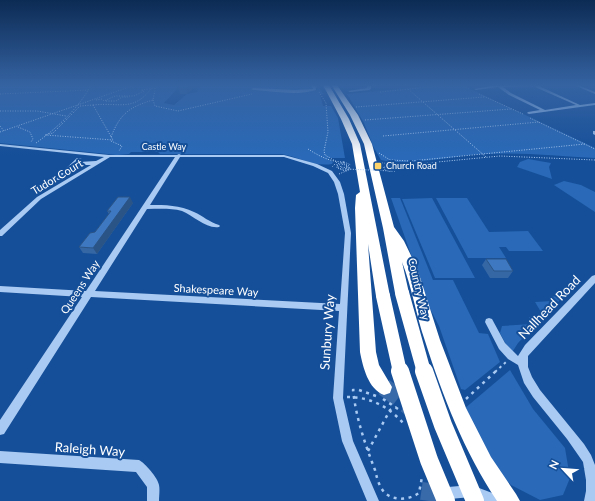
<svg xmlns="http://www.w3.org/2000/svg" width="595" height="501" viewBox="0 0 595 501" font-family="Lato,sans-serif">
<rect width="100%" height="100%" fill="#154f99"/>
<path fill="#2969b7" d="M0 85H179L177 89 164 103 174 105 187 94 197 92 200 85H317L318 88H314L315 91 319 88 324 94 320 95 323 106H331L338 118 345 158H328L333 162 332 164C314 167 299 157 282 154H160L158 152H131L129 154 117 155 0 143Z
M439 85H462L595 148V158C558 156 521 152 485 154 452 155 413 167 381 160L374 148 364 123 347 94Z
M528 159 551 163 549 167 552 179 517 167 520 162Z
M564 181 581 185 595 192V212L554 185Z
M391 198H400L433 280H453L479 333 488 334 500 362 465 390 461 389 439 326 425 299 414 263Z
M432 198 475 278H435L402 199Z
M436 198H467L489 232 528 231 543 251H509L506 247H499L506 258H468Z
M559 296 561 299 518 343 511 354 500 333 502 326 532 324 529 317H539L541 312 535 302 552 301 549 297Z
M510 370 533 409 565 448 570 478 563 495 540 500 511 485 491 463 464 409Z"/>
<g fill="none" stroke-linecap="round" stroke-linejoin="round">
<path stroke="#3869a8" stroke-width="18" stroke-dasharray="18 10" stroke-linecap="butt" d="M384 387 411 408
M429 501 433 473"/>
<path stroke="#a9caf2" stroke-width="1" stroke-dasharray="1 1.5" stroke-linecap="butt" d="M461 85 470 89
M408 89 486 157
M319 92 326 103 328 132 324 151 325 155 337 162 332 167
M380 92 448 85
M0 94 89 90
M479 94 523 114
M96 100 102 99 104 101 115 96H134L144 91 141 90 156 88
M153 100 155 106 178 111 252 94
M106 101H116L122 97H128
M93 105 113 140 45 135 53 133 80 106Z
M93 105C122 102 134 113 154 85
M356 107 484 97
M0 111H37L66 116
M530 118 595 149
M365 120 511 109
M0 126 4 131
M18 127 30 132 33 139 31 142
M0 132 135 85
M383 136 539 122
M111 137C120 114 129 107 153 100L156 85
M111 141 122 146 119 151
M36 143C57 128 79 108 91 85
M308 149C319 156 330 162 344 162
M379 153 390 160 411 161 585 144
M344 162 351 165
M382 163 406 165 500 156 595 160
M388 163 390 170
M347 166 343 164 340 167 351 168
M384 167V169L388 171H395L398 168 395 165
M346 169H341L337 166 343 163 349 166
M339 174 351 169"/>
<path stroke="#a9caf2" stroke-width="2" stroke-dasharray="2.5 3.5" stroke-linecap="butt" d="M495 372 506 362"/>
<path stroke="#a9caf2" stroke-width="2.5" stroke-dasharray="3 4.5" stroke-linecap="butt" d="M376 396 359 390H353C356 418 365 444 375 470 377 478 379 487 385 493 394 501 409 500 419 493L422 477
M347 397C370 397 388 406 403 423
M383 399 398 409
M466 399 496 371
M368 451 390 410 396 407"/>
<path fill="#a9caf2" fill-rule="evenodd" d="M311 85H315L316 90C297 96 273 91 253 90L251 89 253 88 295 90 313 89Z
M365 85H380L371 86V89L369 90 350 92 348 91 367 88V86Z
M496 85H546L544 86H539L580 105 595 103V105L529 114 527 113 528 112 540 110 509 95 498 87 476 90 474 89ZM534 86 535 87 576 105 545 110 511 93 503 87Z
M574 85H578L595 92V94Z
M593 131H595V135L593 134Z
M0 144 109 155H177L179 154 181 155H284L317 164 332 171 340 182 344 194 351 233 343 398 353 441 379 501H367L342 441 333 398 339 311 91 297 4 434 0 435V420L82 297 0 292V286L86 291 175 157H110L41 199 2 236H0V230L37 197 91 165H75L60 180H56V178L77 158 82 159 79 162 96 161 104 157 0 146ZM180 157H284L313 166 328 173 334 182 338 194 345 233 340 304 95 291 147 209C159 209 171 208 182 211 194 216 206 229 219 227L220 226 219 225C209 222 203 216 194 212 180 205 165 205 150 205Z
M595 275V283L528 356V367L532 377 540 390 584 444 591 455 595 465V501H584L586 491V480L583 462 567 439 533 397 524 383 518 365 508 359 499 349 485 322 486 319 489 318 492 319 505 343 518 356 525 345 592 276Z
M0 451 139 460C145 463 158 478 159 485 160 490 159 496 159 501H147V487L136 472 0 463Z
M471 485 503 497 505 501H482L471 497 450 499 445 501 441 499 439 495 441 491 448 487Z"/>
<path fill="#fff" fill-rule="evenodd" d="M323 85H329L349 119 360 144 390 296 388 300 383 301 378 300 376 296 368 244 376 352 379 365 392 387 390 393 384 395C368 389 363 367 360 352L355 208 356 195 360 192 352 144 341 119Z
M333 85H337L358 115 372 144 394 227 404 241 417 268 440 340 466 408 491 457 516 494 520 501H497C464 451 443 397 425 341 416 315 412 287 402 262L409 293 407 297 402 298 397 297 395 293 383 228 364 144 350 115 332 86Z"/>
<path stroke="#a9caf2" stroke-width="1" stroke-dasharray="1 1.5" stroke-linecap="butt" d="M344 162 337 164V168L345 171 349 169V166
M347 166 346 169 392 171 396 168 391 164 384 167
M386 167 392 166 394 168 393 169"/>
<path stroke="#fff" stroke-width="14" d="M402 293 424 372
M383 296 400 372"/>
<path stroke="#fff" stroke-width="18" d="M400 371 429 460 446 501
M424 371 443 425 475 501"/>
</g>
<path fill="#3567a5" d="M194 87 187 94H180L179 89Z
M133 203 97 254 83 253 79 247 95 232 109 214 107 211Z
M486 259 513 271 508 278H490L482 265Z"/>
<path fill="#2b5486" d="M190 85H193L194 87 187 94 186 89Z
M130 197 133 203 97 254 93 248Z"/>
<path fill="#3e78c0" stroke="#2b5486" d="M180 85H190L186 89H179Z
M118 197H130L93 248 79 247 90 233 95 232 111 211H107Z
M486 259H506L513 271H494Z"/>
<linearGradient id="sky" x2="0" y2="1"><stop stop-color="#0c2b54"/><stop offset="0.55" stop-color="#3563a2"/><stop offset="1" stop-color="#3563a2" stop-opacity="0"/></linearGradient>
<rect width="595" height="155" fill="url(#sky)"/>
<rect fill="#ffd46a" stroke="#154f99" stroke-width="1.5" x="374" y="162" width="8" height="8" rx="2"/>
<g text-anchor="middle" stroke-width="4" stroke-linejoin="round" paint-order="stroke">
<g font-size="9" fill="#fff" stroke="#154f99">
<text x="164" y="150">Castle Way</text>
</g>
<g font-size="9" fill="#fff" stroke="#154f99" text-anchor="start">
<text x="386" y="169">Church Road</text>
</g>
<g font-size="11" fill="#fff" stroke="#154f99">
<text transform="translate(57 177) rotate(-31)" y="4">Tudor Court</text>
<text transform="translate(80 287) rotate(-57)" y="4">Queens Way</text>
<text transform="translate(419 289) rotate(77)" y="4">Country Way</text>
<text transform="translate(216 290) rotate(3)" y="4">Shakespeare Way</text>
</g>
<g font-size="13" fill="#fff" stroke="#154f99">
<text transform="translate(549 307) rotate(-46)" y="5">Nallhead Road</text>
<text transform="translate(327 332) rotate(-86)" y="5">Sunbury Way</text>
<text transform="translate(90 449) rotate(4)" y="5">Raleigh Way</text>
</g>
</g>
<g transform="translate(563 469) rotate(296)" stroke="#154f99" stroke-width="3" paint-order="stroke">
<path d="M0-3L7 15L0 10L-7 15Z" fill="#ffffff"/>
<text y="-6" font-size="11" font-weight="bold" text-anchor="middle" fill="#ffffff">N</text>
</g>
</svg>
